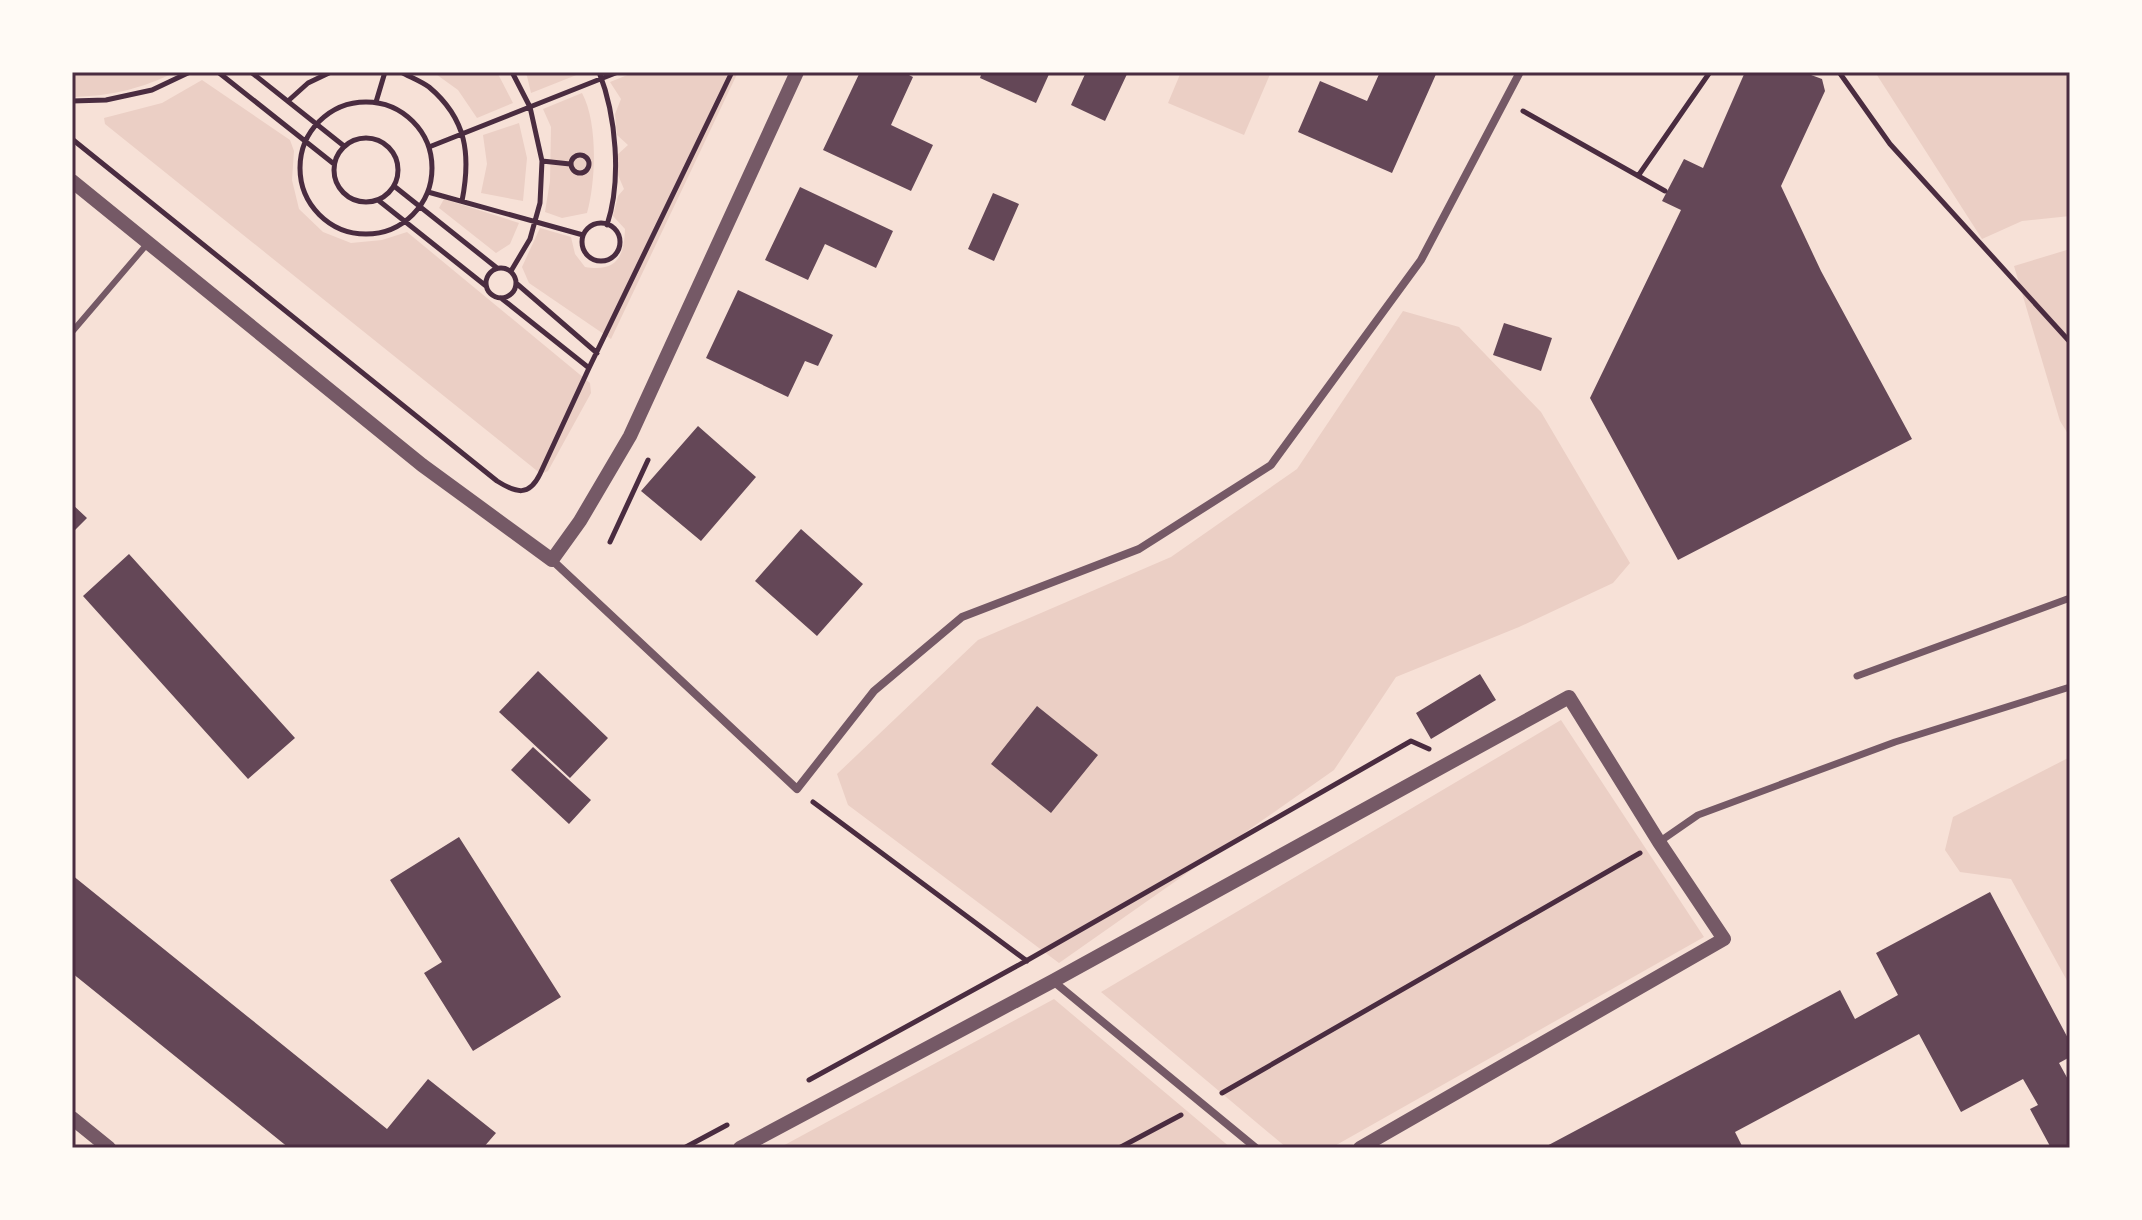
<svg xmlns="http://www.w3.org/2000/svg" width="2142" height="1220" viewBox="0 0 2142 1220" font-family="Helvetica,sans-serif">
<rect width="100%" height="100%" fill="#f7e1d7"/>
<path fill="#ebcfc5" d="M72 72H176C140 89 115 95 75 97L72 94Z
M433 72H497L513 103 477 118 458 90Z
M524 72H584L531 93 527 76Z
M635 72H738L611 339 529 283 522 267 540 228 571 237 575 254 585 267C616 272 624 258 625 229L613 216 618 196 624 189 618 175 617 155 628 145 617 135 615 114 621 99 610 82Z
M1181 72H1271L1244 135 1168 103Z
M1875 72H2070V216L2022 221 1982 239Z
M202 80 290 140 294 151 292 180 299 209 323 232 351 243 382 240 407 232 590 383 591 393 548 471 541 474 105 124 104 118 162 103Z
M582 93C598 122 596 181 587 213L562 218 545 212 550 181 551 127 543 109Z
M519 123 527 158 523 201 481 193 487 164 483 135Z
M444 199 519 223 510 244 496 253 439 208Z
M2070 249V437L2060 421 2014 266Z
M1403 311 1459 327 1541 412 1630 563 1613 583 1519 627 1396 677 1334 770 1059 963 848 805 837 774 978 640 1171 557 1297 469Z
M1561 720 1704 937 1331 1148H1287L1101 992Z
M2070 757V986L2011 879 1960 872 1945 850 1953 817Z
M1054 999 1231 1148H779Z"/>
<path fill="#644757" d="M860 72H903L913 77 891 125 933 145 911 191 823 150Z
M982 72H1050L1036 103 980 78Z
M1086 72H1128L1105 121 1071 105Z
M1380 72H1437L1392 173 1298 132 1320 81 1367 101Z
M1745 72H1803L1822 79 1825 91 1781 186 1821 271 1912 439 1678 560 1590 398 1681 210 1662 201 1684 159 1703 168Z
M800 187 893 231 876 268 825 244 808 280 765 260Z
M993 193 1019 204 994 261 968 249Z
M738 290 833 335 818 366 805 361 788 397 706 358Z
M1504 323 1552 338 1541 371 1493 355Z
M698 426 756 477 701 541 641 491Z
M72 504 87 518 72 533Z
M801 529 863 584 817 636 755 581Z
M129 554 295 738 248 779 83 596Z
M538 671 608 738 570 778 499 712Z
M1480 674 1496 700 1431 739 1416 713Z
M1037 706 1098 755 1051 813 991 764Z
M533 747 591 800 569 824 511 770Z
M459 837 561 997 473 1051 424 973 442 962 390 880Z
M72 875 387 1129 428 1079 496 1133 483 1148H289L72 973Z
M1990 892 2070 1042V1057L2059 1063 2070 1083V1148H2051L2030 1109 2038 1105 2023 1079 1961 1112 1919 1034 1735 1132 1743 1148H1543L1840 990 1855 1019 1898 995 1876 953Z"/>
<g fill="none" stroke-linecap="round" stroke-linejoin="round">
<path stroke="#4a2c40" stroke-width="5" d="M218 72 334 164
M251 72 344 146
M401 72C410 77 421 81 429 87 467 119 471 155 462 201
M599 72C616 115 622 180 607 225
M1839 72 1890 144 2070 342
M72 101 106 100 152 90 190 72
M288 101 308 83 331 72
M300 168a66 66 0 1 1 132 0a66 66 0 1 1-132 0Z
M376 102 385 72
M1523 111 1665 191
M334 170a32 32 0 1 1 64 0a32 32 0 1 1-64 0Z
M72 139 497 481C516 493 529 497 540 474L589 368 732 72
M429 147 618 72
M571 164a9 9 0 1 1 18 0a9 9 0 1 1-18 0Z
M542 161 570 164
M1638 176 1710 72
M394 186 497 268
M428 192 583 235
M378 200 486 286
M582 242a19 19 0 1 1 38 0a19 19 0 1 1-38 0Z
M486 283a15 15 0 1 1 30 0a15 15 0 1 1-30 0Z
M511 271 530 239 540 203 542 161 530 107 512 72
M516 283 597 353
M501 298 589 368
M610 542 648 460
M813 802 1027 961
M809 1080 1026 961 1411 741 1429 749
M1222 1093 1640 853
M684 1148 727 1125
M1119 1148 1181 1115"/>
<path stroke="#755966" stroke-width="6" d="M72 332 148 243"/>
<path stroke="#755966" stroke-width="7" d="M1857 676 2070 598
M1659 842 1698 815 1895 742 2070 687"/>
<path stroke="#755966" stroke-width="8" d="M552 560 797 789 874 691 962 617 1139 549 1271 465 1421 260 1520 72
M1053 981 1256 1148"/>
<path stroke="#755966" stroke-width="14" d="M72 181 422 465 552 560 580 521 630 436 797 72
M72 1118 109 1148
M740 1148 1053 981 1569 697 1659 842 1724 939 1360 1148"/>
</g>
<rect width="2142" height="1220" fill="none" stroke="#fffaf5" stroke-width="148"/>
<rect x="74" y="74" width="1994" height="1072" fill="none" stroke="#4a2c40" stroke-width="3"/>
</svg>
